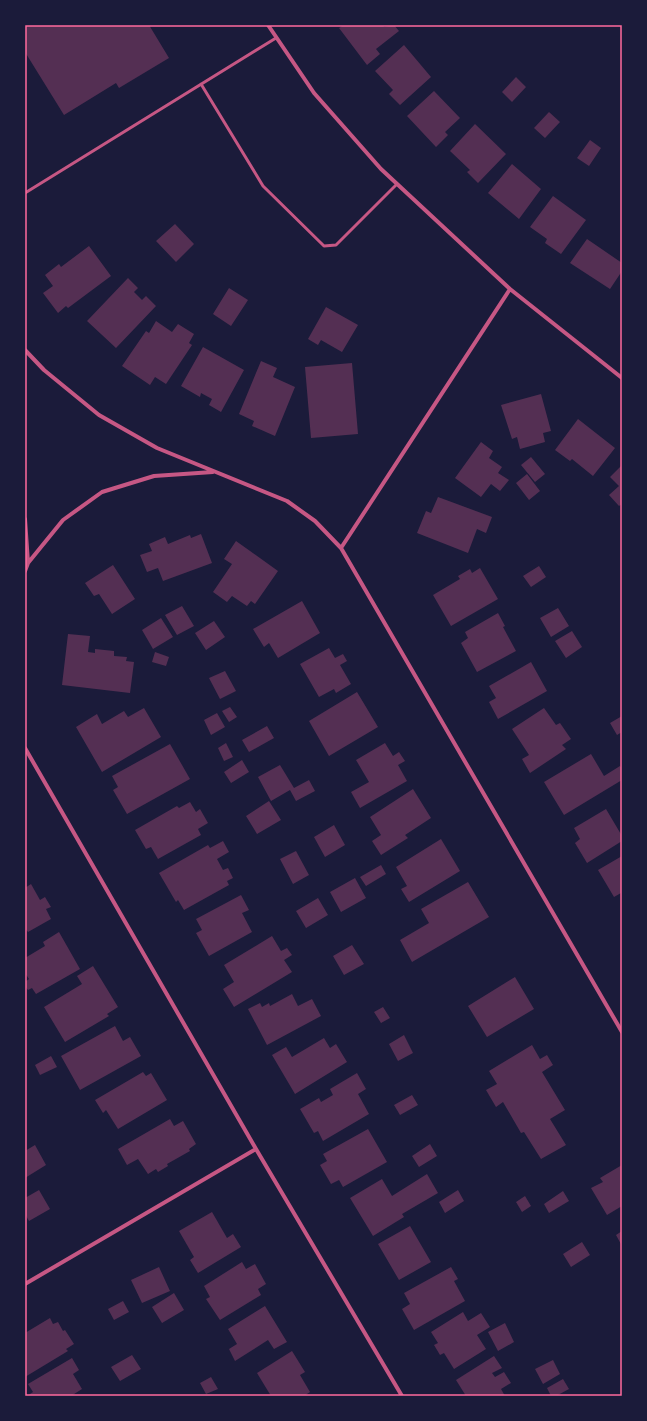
<svg xmlns="http://www.w3.org/2000/svg" width="647" height="1421" viewBox="0 0 647 1421" font-family="Barlow,sans-serif">
<rect width="100%" height="100%" fill="#1b1b3a"/>
<path fill="#542f53" d="M25 25H149L169 58 119 88 116 83 64 115 25 52Z
M344 25H383L384 27 394 25 399 31 376 49 380 54 367 65 339 28Z
M404 45 431 77 400 105 389 94 393 90 375 71Z
M516 77 526 87 512 102 502 92Z
M434 91 460 118 445 132 448 135 436 147 407 116Z
M549 112 560 122 545 138 534 128Z
M475 124 506 154 478 183 467 172 470 170 450 151Z
M590 140 601 148 589 166 577 158Z
M512 164 541 189 519 219 488 193Z
M553 196 586 220 561 254 545 243 547 239 530 227Z
M175 224 194 244 176 262 156 241Z
M587 239 622 263V271L610 289 570 263Z
M89 246 111 276 68 308 66 306 58 313 43 293 53 286 45 275 59 264 61 267Z
M128 278 138 288 134 292 142 300 146 296 156 306 116 348 87 321Z
M229 288 248 300 231 326 213 314Z
M326 307 358 325 342 352 321 340 318 345 308 339Z
M156 321 172 332 178 324 194 334 189 343 192 345 166 384 155 377 150 385 122 366 146 331 149 333Z
M203 347 244 370 221 412 209 405 212 399 201 393 200 397 181 386Z
M261 361 277 368 273 377 295 387 275 436 252 426 254 421 239 414Z
M352 363 358 434 311 438 305 367Z
M541 394 551 431 543 433 545 442 520 449 517 437 512 439 501 405Z
M578 419 615 448 593 476 572 459 570 461 555 450Z
M481 442 493 451 489 458 502 467 498 473 509 480 500 491 491 484 481 497 455 478Z
M531 457 545 474 535 482 521 465Z
M622 465V504L619 506 609 495 619 486 610 477Z
M527 474 540 491 529 500 516 483Z
M438 497 492 517 486 533 477 529 468 553 417 533 426 511 431 513Z
M201 534 212 563 163 581 158 568 147 572 140 555 152 551 149 544 165 537 168 544 190 535 191 538Z
M236 541 278 571 255 604 251 601 247 606 232 596 227 602 213 592 232 564 224 559Z
M113 565 135 599 112 614 99 594 94 596 85 583Z
M539 566 546 577 531 587 523 576Z
M480 568 498 599 451 626 433 595 460 579 458 576 470 569 472 573Z
M302 601 320 633 278 658 269 643 264 647 253 629Z
M182 606 194 626 177 635 165 615Z
M558 608 569 626 551 637 540 618Z
M498 613 505 626 503 627 516 651 477 672 461 643 468 638 465 632Z
M161 618 173 637 153 649 142 630Z
M214 621 225 637 206 650 195 633Z
M572 631 582 647 566 658 555 641Z
M68 634 90 636 88 652 95 653V649L114 651V656L127 657 126 661 134 662 130 693 62 685Z
M329 648 335 658 343 654 347 661 340 665 351 684 336 693 334 689 319 697 300 664Z
M155 652 169 657 166 666 152 662Z
M531 662 547 691 498 719 489 702 496 698 489 686Z
M225 671 236 691 220 699 209 678Z
M357 692 378 727 329 756 309 721Z
M230 707 237 717 229 722 222 711Z
M144 708 161 737 102 772 76 727 97 714 102 724 124 711 128 717Z
M544 708 556 725 560 723 571 739 562 745 566 749 530 773 522 759 529 755 512 729Z
M217 713 225 727 211 735 204 720Z
M622 716V732L617 735 610 723Z
M267 726 274 738 249 752 242 740Z
M226 743 233 757 224 761 218 748Z
M385 743 393 756 399 752 405 761 398 765 407 781 360 808 351 792 369 782 356 760Z
M170 744 190 779 127 814 113 790 118 787 112 776Z
M591 754 604 776 620 766 622 769V780L564 815 544 782Z
M242 760 249 772 231 783 224 772Z
M280 765 294 788 309 780 315 791 296 801 290 790 271 801 258 777Z
M413 789 431 818 405 835 408 838 381 855 372 841 381 835 370 817Z
M269 801 281 820 257 834 246 816Z
M190 802 196 812 200 809 208 823 198 829 201 835 158 859 151 847 146 849 135 830 177 806 179 808Z
M606 809 622 836V841L587 863 575 843 580 839 574 828Z
M334 825 345 845 325 857 314 837Z
M441 839 460 871 409 902 401 889 407 886 396 867Z
M223 841 229 852 217 859 223 870 228 868 233 878 227 881 229 885 184 910 178 900 176 902 159 873 208 845 210 848Z
M296 851 309 875 293 884 280 859Z
M622 856V895L621 893 614 897 598 870Z
M381 865 386 874 366 886 360 877Z
M355 878 366 898 341 912 330 892Z
M468 882 489 917 412 962 400 940 429 923 421 909Z
M31 884 40 900 45 897 51 907 46 909 51 919 28 932 25 928V888Z
M241 895 249 910 242 913 252 932 209 956 196 933 202 930 196 919Z
M318 898 328 915 306 928 296 911Z
M59 932 80 969 36 994 32 988 28 990 25 986V982L29 979 25 973V958L45 946 43 942Z
M272 936 281 951 287 948 292 955 284 960 292 972 234 1007 223 989 234 982 224 965Z
M352 945 364 964 344 975 333 956Z
M93 966 118 1007 107 1014 109 1016 65 1042 44 1007 82 984 77 976Z
M515 977 534 1009 487 1037 468 1006Z
M292 994 298 1006 312 999 321 1016 267 1045 248 1009 260 1003 262 1007 269 1003 270 1006Z
M383 1007 390 1018 381 1023 374 1012Z
M115 1026 123 1041 130 1037 141 1056 80 1090 61 1056Z
M404 1035 413 1053 398 1061 389 1044Z
M324 1038 330 1048 336 1044 347 1062 295 1094 272 1055 286 1047 292 1057Z
M532 1045 540 1059 547 1055 553 1065 542 1072 565 1110 550 1119 566 1145 541 1159 524 1132 521 1133 503 1102 496 1107 486 1090 497 1084 489 1071Z
M51 1056 57 1067 40 1075 35 1065Z
M143 1072 146 1076 151 1073 167 1100 118 1129 106 1110 103 1113 95 1100Z
M357 1073 366 1089 358 1094 369 1114 323 1141 318 1131 314 1133 300 1109 319 1098 321 1102 333 1095 330 1089Z
M412 1095 418 1105 400 1115 394 1105Z
M170 1119 174 1126 183 1121 196 1144 189 1149 190 1151 167 1164 168 1166 158 1172 156 1169 148 1174 138 1159 127 1165 118 1149Z
M368 1129 387 1162 343 1187 339 1180 331 1184 320 1165 327 1161 323 1154Z
M430 1144 437 1156 419 1167 412 1156Z
M35 1145 46 1165 25 1178V1151Z
M622 1165V1206L607 1215 591 1188 603 1182 600 1178Z
M427 1174 438 1193 402 1214 404 1217 373 1236 350 1198 382 1179 392 1196Z
M39 1190 50 1209 29 1221 25 1214V1198Z
M458 1190 464 1201 445 1213 439 1202Z
M563 1191 569 1201 549 1213 544 1204Z
M525 1196 531 1206 522 1212 516 1202Z
M212 1212 227 1238 233 1234 241 1247 198 1273 190 1260 194 1257 179 1231Z
M410 1226 431 1262 399 1280 378 1244Z
M622 1231V1246L616 1235Z
M582 1242 590 1255 571 1267 563 1254Z
M242 1262 246 1269 255 1264 266 1284 258 1289 261 1295 220 1320 206 1299 210 1297 204 1286Z
M159 1267 170 1291 142 1303 131 1280Z
M451 1267 458 1279 454 1281 465 1301 414 1330 402 1309 410 1304 404 1293Z
M174 1293 184 1310 162 1323 152 1307Z
M123 1301 129 1312 114 1320 108 1309Z
M265 1306 287 1342 274 1349 268 1340 235 1361 229 1349 237 1344 228 1329Z
M463 1312 468 1321 481 1313 490 1327 477 1335 486 1349 454 1369 444 1353 440 1355 434 1345 438 1343 431 1332Z
M50 1318 53 1324 58 1322 63 1331 65 1330 74 1344 66 1349 68 1351 25 1377V1333Z
M505 1323 514 1342 498 1351 488 1332Z
M292 1351 305 1372 300 1375 310 1392 304 1396H271L257 1373Z
M132 1355 141 1369 120 1381 111 1367Z
M494 1356 502 1368 492 1373 495 1377 504 1372 511 1383 501 1389 505 1396H466L456 1380Z
M72 1358 79 1370 73 1374 82 1389 71 1396H27L33 1392 28 1384Z
M553 1360 560 1374 543 1384 535 1369Z
M211 1377 218 1389 206 1394 200 1383Z
M563 1379 569 1389 556 1396H551L547 1388Z"/>
<g fill="none" stroke-linecap="round" stroke-linejoin="round">
<path stroke="#c65784" stroke-width="3" d="M201 84 263 186 324 246 336 245 397 184
M25 193 276 38"/>
<path stroke="#c65784" stroke-width="4" d="M268 25 314 93 381 169 510 289 622 378
M25 350 44 370 99 415 157 448 287 501 315 521 341 548 622 1032
M25 519 28 563 25 571
M341 548 510 289
M28 563 63 520 102 492 154 476 213 472
M25 748 256 1149 402 1396
M25 1284 256 1149"/>
</g>
<rect width="647" height="1421" fill="none" stroke="#1b1b3a" stroke-width="52"/>
<rect x="26" y="26" width="595" height="1369" fill="none" stroke="#ff6b9d" stroke-width="1.5"/>
</svg>
